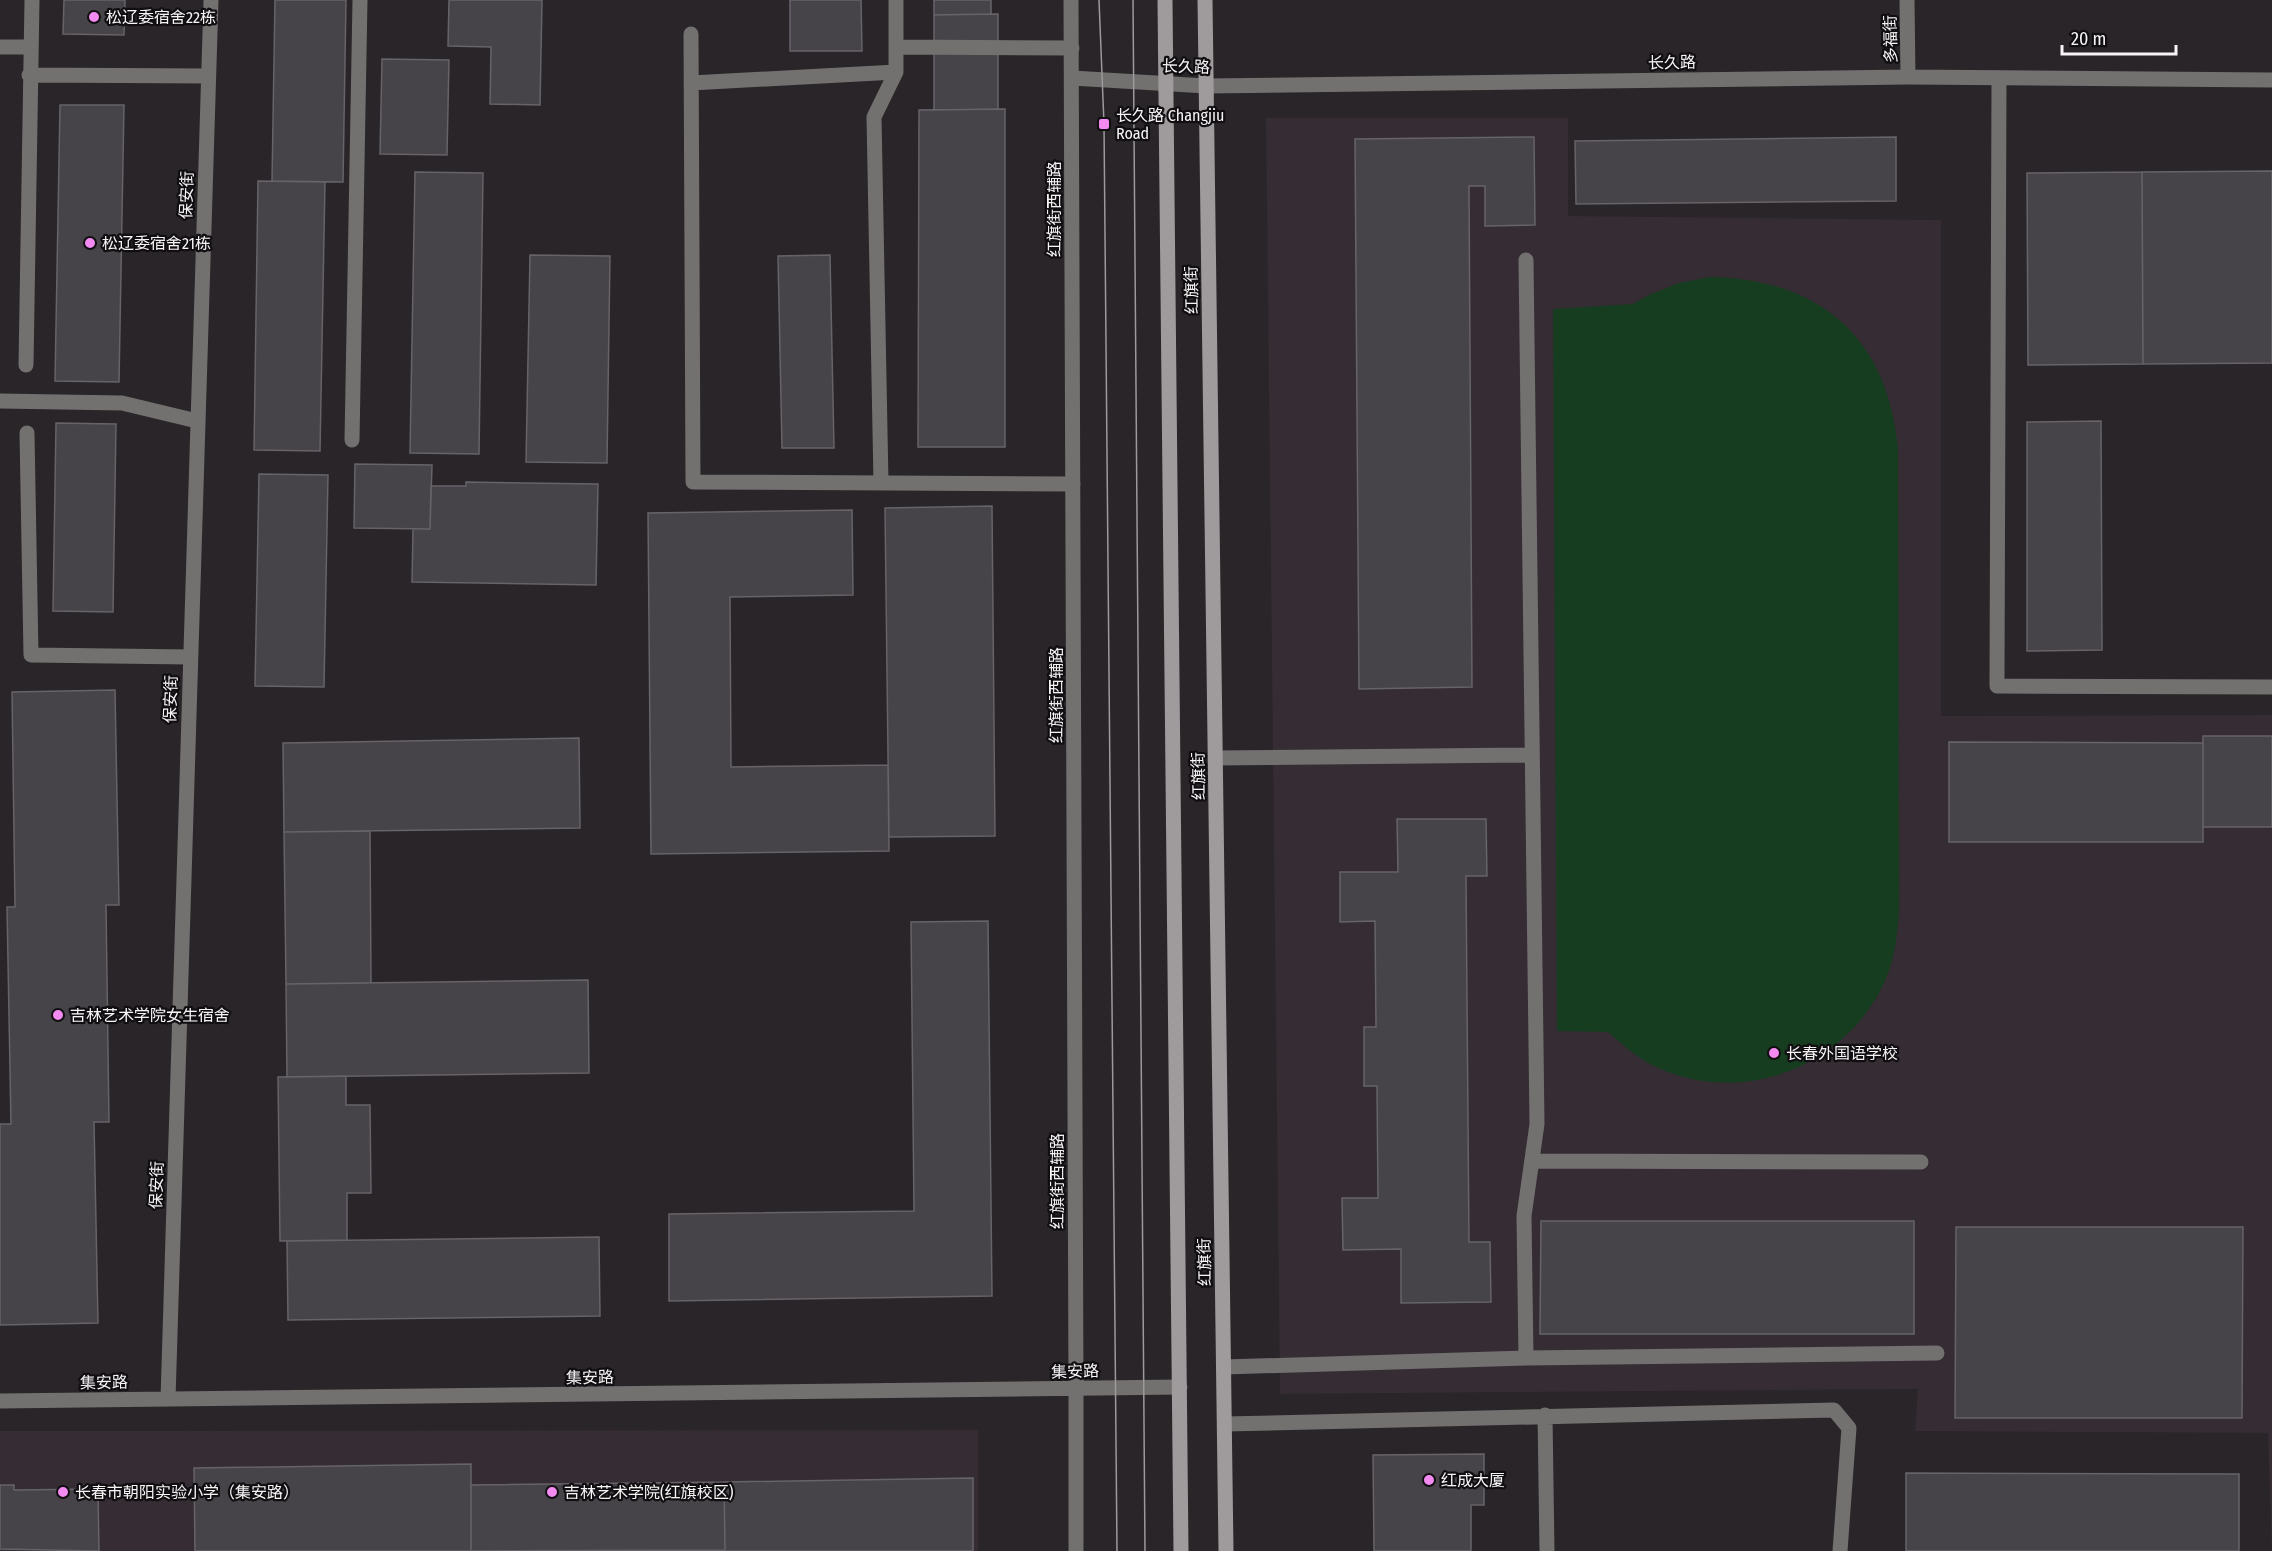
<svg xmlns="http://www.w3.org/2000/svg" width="2272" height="1551" viewBox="0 0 2272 1551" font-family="'Fira Sans Condensed','Noto Sans SC',sans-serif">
<rect width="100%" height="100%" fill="#292528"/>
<path fill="#352c34" d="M1266 118H1568V216L1941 220V716L2272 715V1551L2268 1433 1915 1431 1918 1389 1280 1394Z
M978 1430V1551H0V1431Z"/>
<path fill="#163d1f" d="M1710 277C1821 279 1888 338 1898 449L1899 914C1897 935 1895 956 1887 976 1850 1067 1740 1109 1652 1065 1635 1056 1622 1044 1608 1032L1557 1031 1553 309 1633 304 1649 295 1679 283Z"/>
<path fill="#464449" stroke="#666369" stroke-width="1.5" d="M64 0H125L124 35 63 34Z
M275 0H346L343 182 272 181Z
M449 0H542L540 105 490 104 491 47 448 46Z
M790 0H861L862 51H790Z
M934 0H991V14L934 15Z
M998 14V109L934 110V15Z
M382 59 449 60 447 155 380 154Z
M60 105H124L119 382 55 381Z
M1005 109V447H918L919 110Z
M1534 137 1535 225 1485 226V186H1469L1472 687 1359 689 1355 139Z
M1896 137V201L1576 204 1575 141Z
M2272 171V363L2143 364 2142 172Z
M415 172 483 173 479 454 410 453Z
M2142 172 2143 364 2028 365 2027 173Z
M258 181 325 182 320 451 254 450Z
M530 255 610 256 607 463 526 462Z
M830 255 834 448H782L778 256Z
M2101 421 2102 650 2027 651V422Z
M56 423 116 424 113 612 53 611Z
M355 464 432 465 430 529 354 528Z
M259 474 328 475 324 687 255 686Z
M466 482 598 484 596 585 412 582 413 529H430L431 486H466Z
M992 506 995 836 889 837 885 508Z
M852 510 853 595 730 597 731 767 888 765 889 851 651 854 648 513Z
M115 690 119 905H106L109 1122H94L98 1323 0 1325V1124H11L7 907H15L12 692Z
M2203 736H2272V827H2203Z
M579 738 580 828 284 832 283 743Z
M1949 742 2203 743V842H1949Z
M1397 819H1486L1487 876H1466L1469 1242H1490L1491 1302 1401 1303V1249L1343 1250 1342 1198H1378L1377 1086H1364V1027H1376L1375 921 1340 922V872H1398Z
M370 831 371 983 286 984 284 832Z
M988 921 992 1296 669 1301V1214L914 1211 911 922Z
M588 980 589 1073 287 1077 286 984Z
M346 1076V1105H370L371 1193H347V1240L280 1241 278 1077Z
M1541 1221H1914V1334H1540Z
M1956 1227H2243L2242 1418H1955Z
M599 1237 600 1316 288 1320 287 1241Z
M1484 1454V1505H1471V1551H1374L1373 1455Z
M471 1464V1551H195L194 1468Z
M1906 1473 2239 1474V1551H1906Z
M973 1478V1551H725L724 1482Z
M724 1482 725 1550 471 1551V1485Z
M0 1485H14V1490L98 1489 99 1551 0 1549Z"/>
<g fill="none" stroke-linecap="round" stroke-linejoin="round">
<path stroke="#737070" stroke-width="15" d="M691 34 693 482 1073 484
M0 47H30
M896 47 1072 48
M29 75 208 76
M1999 78 1997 686 2272 687
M691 83 896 72
M1526 260 1537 1124 1524 1216 1526 1358
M26 365 32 0
M0 401 122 403 197 421
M27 433 31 655 190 657
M352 440 360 0
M881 483 874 117 896 72V0
M1216 758 1531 755
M1532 1161 1921 1162
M1224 1367 1526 1358 1937 1353
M1076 1389V1551
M1545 1415 1547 1551
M1225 1424 1834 1410 1849 1428 1840 1551"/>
<path stroke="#737070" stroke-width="15" d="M1071 0 1076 1389
M1907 0 1908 77
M1072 78 1206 86 1908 77 2272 80
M168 1399 211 0
M0 1401 1180 1387"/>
<path stroke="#9f9a9b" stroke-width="15" d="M1165 0 1181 1551
M1205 0 1226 1551"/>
<path stroke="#9d999c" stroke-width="1.5" d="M1099 0 1104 124 1117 1551
M1133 0 1145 1551"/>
</g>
<g fill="#f38af1" stroke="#100e10" stroke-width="2">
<circle cx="94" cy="17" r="6"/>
<rect x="1098" y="118" width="12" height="12" rx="3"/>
<circle cx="90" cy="243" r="6"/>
<circle cx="58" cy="1015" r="6"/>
<circle cx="1774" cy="1053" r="6"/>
<circle cx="1429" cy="1480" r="6"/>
<circle cx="63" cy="1492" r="6"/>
<circle cx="552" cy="1492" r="6"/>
</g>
<g text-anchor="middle" stroke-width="4.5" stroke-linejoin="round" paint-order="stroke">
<g font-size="16" fill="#f7f4f6" stroke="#100e10" text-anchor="start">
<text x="106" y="23">松辽委宿舍22栋</text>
<text x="1116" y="121">长久路 Changjiu<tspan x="1116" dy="18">Road</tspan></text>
<text x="102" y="249">松辽委宿舍21栋</text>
<text x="70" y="1021">吉林艺术学院女生宿舍</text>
<text x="1786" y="1059">长春外国语学校</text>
<text x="1441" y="1486">红成大厦</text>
<text x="75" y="1498">长春市朝阳实验小学（集安路）</text>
<text x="564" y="1498">吉林艺术学院(红旗校区)</text>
</g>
<g font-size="16" fill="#f7f4f6" stroke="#100e10">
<text transform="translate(1890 39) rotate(-91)" y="6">多福街</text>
<text transform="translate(1672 62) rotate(-1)" y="6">长久路</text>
<text transform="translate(1186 66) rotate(2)" y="6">长久路</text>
<text transform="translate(186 195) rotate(-88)" y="6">保安街</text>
<text transform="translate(1054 209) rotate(-90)" y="6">红旗街西辅路</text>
<text transform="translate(1191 290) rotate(-91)" y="6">红旗街</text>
<text transform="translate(1056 695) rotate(-90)" y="6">红旗街西辅路</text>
<text transform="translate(170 699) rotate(-88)" y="6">保安街</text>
<text transform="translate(1198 776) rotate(-91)" y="6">红旗街</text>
<text transform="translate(1057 1181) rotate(-90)" y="6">红旗街西辅路</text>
<text transform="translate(156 1185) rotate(-88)" y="6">保安街</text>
<text transform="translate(1204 1262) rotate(-91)" y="6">红旗街</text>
<text transform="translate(1075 1371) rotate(-2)" y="6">集安路</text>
<text transform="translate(590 1377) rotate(-1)" y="6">集安路</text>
<text transform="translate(104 1382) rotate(-1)" y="6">集安路</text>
</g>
</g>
<path d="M2062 45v9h114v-9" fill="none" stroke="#f7f4f6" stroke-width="3"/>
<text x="2071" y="45" font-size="18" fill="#f7f4f6" stroke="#100e10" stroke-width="4.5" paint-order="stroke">20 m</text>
</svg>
